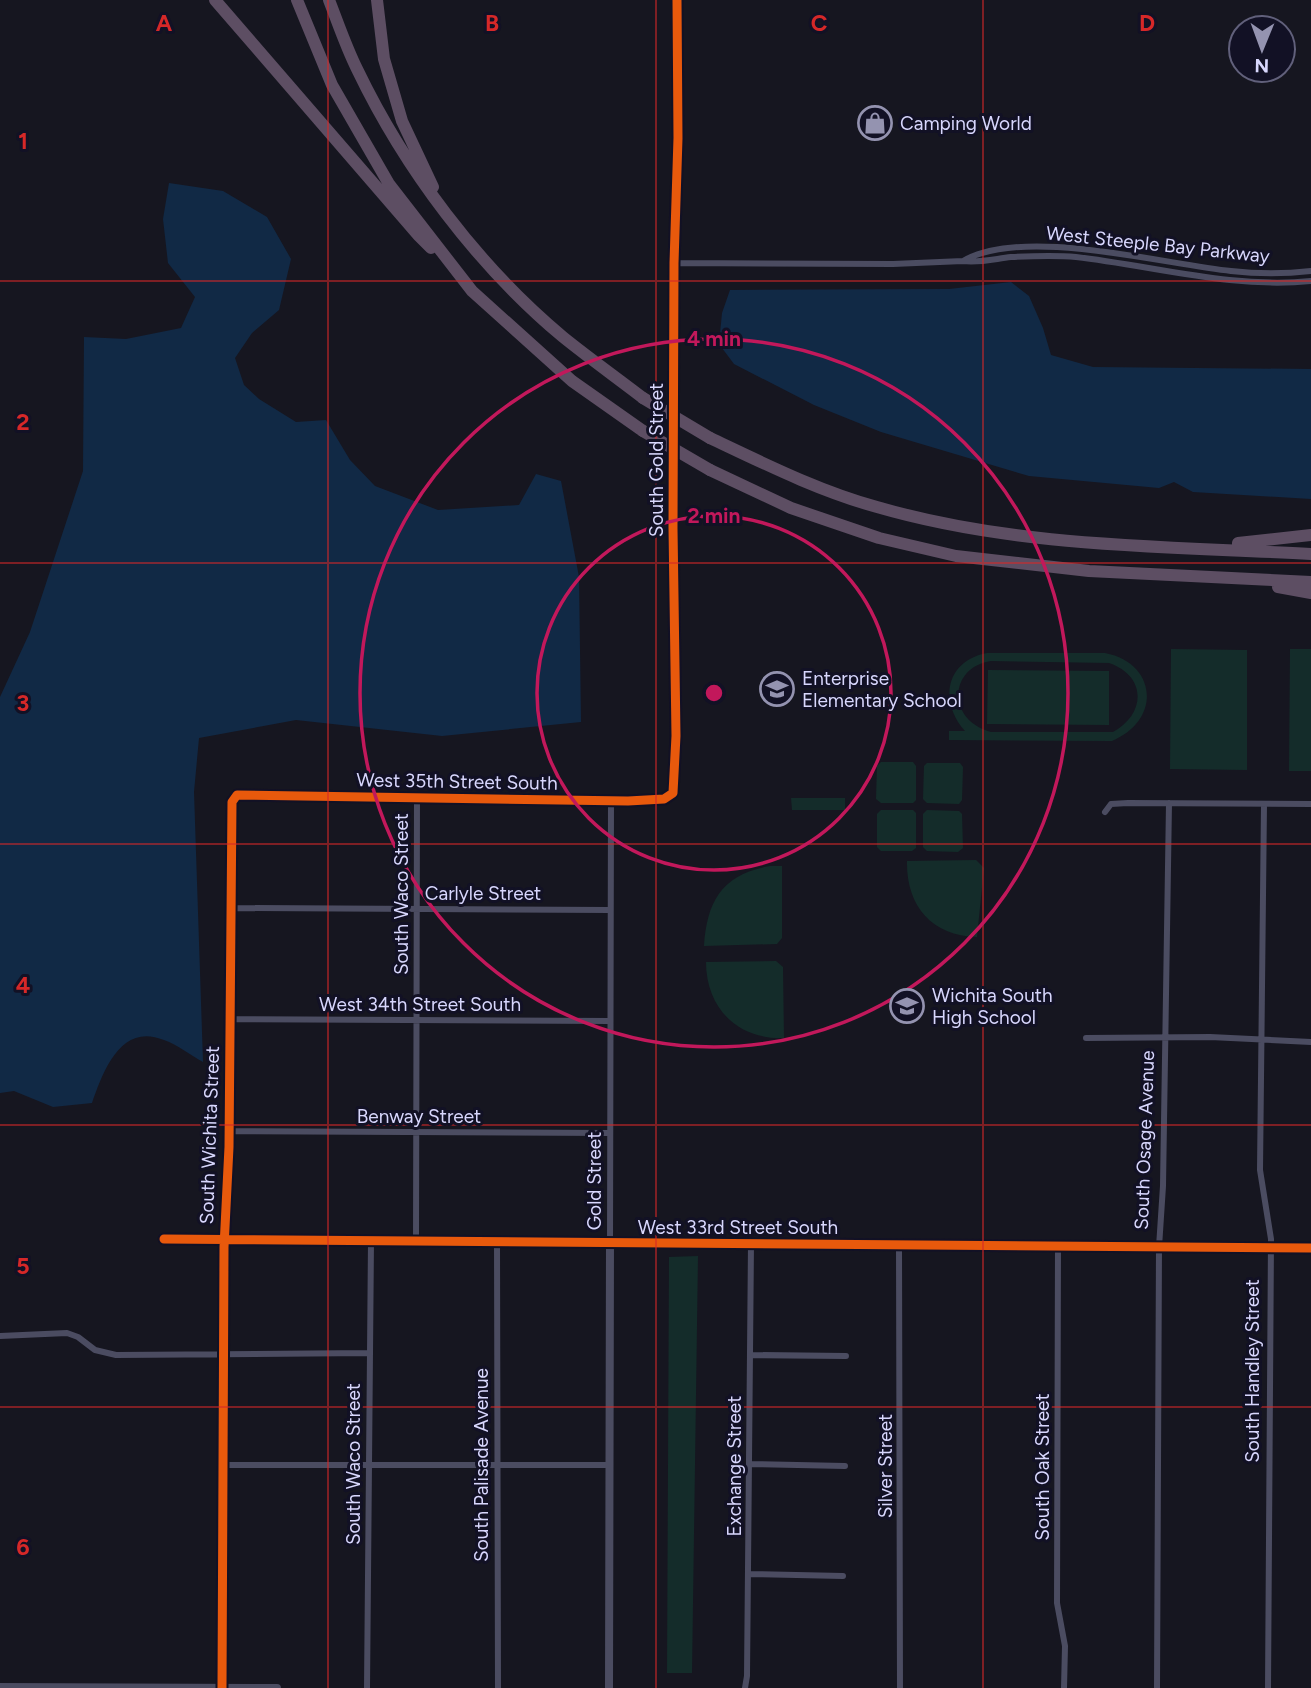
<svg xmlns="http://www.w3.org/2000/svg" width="1311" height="1688" viewBox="0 0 1311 1688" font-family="Figtree,sans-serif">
<rect width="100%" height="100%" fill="#161620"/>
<path fill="#142c2a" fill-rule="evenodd" d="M1171 649 1247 650V770L1170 769Z
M1290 649H1311V771H1289Z
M987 653H1105C1157 663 1162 720 1112 741L949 740V731H965C939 702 945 661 987 653ZM991 661 1109 663C1147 676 1146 714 1113 732H991C946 720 949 667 991 661Z
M988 670 1109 671V725L987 724Z
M881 762H913L916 766V800L913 803H881L876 799 877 766Z
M927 763H960L963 767 962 800 959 804 927 803 923 799 924 766Z
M791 798H845V810H792Z
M881 810H913L916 813V848L912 851H881L877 847V814Z
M927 810 959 811 962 814 963 848 958 852 927 851 923 847V814Z
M976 860 984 868 977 937C931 936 906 905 907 861Z
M770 866H782V938L777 944 704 946C707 901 722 874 770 866Z
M776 961 783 967 784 1038C738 1040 706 1008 706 962Z
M698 1256 692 1673H667L669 1257Z"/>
<path fill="#112945" d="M169 183 223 191 267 217 291 259 279 310 252 333 235 358 244 385 259 399 296 422 326 420 350 460 375 486 438 510 519 505 536 474 561 481 579 577 581 722 442 736 296 720 199 738 194 792 203 1062C190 1055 178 1045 164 1040 121 1022 103 1071 92 1103L53 1107 14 1091 0 1093V697L30 632 83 471 84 337 126 339 181 328 195 297 168 263 163 219Z
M1011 282 1029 296 1043 328 1051 355 1093 367 1311 369V499L1193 492 1174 482 1159 488 1029 476 881 432 814 405 734 364 719 344 722 313 730 290 949 289Z"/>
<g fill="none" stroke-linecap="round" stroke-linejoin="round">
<path stroke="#4b4c61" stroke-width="6" d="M674 263 893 264 963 261
M1311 271C1285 274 1257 274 1231 271 1162 264 1023 226 963 261 980 263 994 259 1011 257 1032 256 1054 255 1076 257 1154 266 1232 289 1311 281
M1264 804 1260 1170 1271 1239 1268 1688
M1105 812 1111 804 1128 803 1311 804
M231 908 610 910
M230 1019 610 1021
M1086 1038 1210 1037 1311 1042
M229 1131 610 1133
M164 1239 1311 1248
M416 1241 417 798
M497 1242 498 1688
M610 1243 611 801
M899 1245 900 1688
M1058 1246 1057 1603 1065 1646 1064 1688
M0 1336 67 1333 78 1337 95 1350 116 1355 370 1353
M750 1355 846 1356
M750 1464 845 1466
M223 1465H610
M749 1574 843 1576
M222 1688 224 1247 229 1147 232 802 237 795 628 801 664 799 673 793 676 736 673 528 674 263 678 138 677 0
M367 1688 371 1241
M745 1688 747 1676 751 1244
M1157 1688 1159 1247 1163 1186 1169 803"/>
<path stroke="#4b4c61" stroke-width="8" d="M0 1687 277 1688
M609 1688 610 1243"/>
<path stroke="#5d4e63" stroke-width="12" d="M215 0 419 236 431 248
M297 0 332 85 389 184 472 291 572 381 643 431
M329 0C338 23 346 47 357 69 405 169 478 266 563 337 589 358 617 378 643 398
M377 0 384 59 402 121 433 187
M710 438C765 464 819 491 877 507 1018 548 1166 546 1311 554
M710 470 791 508 879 538 956 556 1089 571 1311 582
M1238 543 1311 535
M1278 587 1311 593"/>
<path stroke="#5d4e63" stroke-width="12" d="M643 398 710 438
M643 431 710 470"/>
<g stroke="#121125" stroke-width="13">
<path id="cycleway" d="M164 1239 1311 1248
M222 1688 224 1247 229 1147 232 802 237 795 628 801 664 799 673 793 676 736 673 528 674 263 678 138 677 0"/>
</g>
<use href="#cycleway" stroke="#e8590c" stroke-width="9"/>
</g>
<path fill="none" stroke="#d62828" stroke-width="2" stroke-opacity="0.55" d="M328 0V1688M656 0V1688M983 0V1688M0 281H1311M0 563H1311M0 844H1311M0 1125H1311M0 1407H1311"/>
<g fill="none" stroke="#c2185b" stroke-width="3.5">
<circle cx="714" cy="693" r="177"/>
<circle cx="714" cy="693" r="354"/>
</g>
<defs>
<g id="shop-ring" transform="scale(1.75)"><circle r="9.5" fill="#121125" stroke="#9493b0" stroke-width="1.5"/><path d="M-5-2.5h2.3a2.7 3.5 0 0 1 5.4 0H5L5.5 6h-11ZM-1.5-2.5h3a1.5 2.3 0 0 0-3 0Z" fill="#9493b0"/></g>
<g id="school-ring" transform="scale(1.75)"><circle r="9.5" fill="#121125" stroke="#9493b0" stroke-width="1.5"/><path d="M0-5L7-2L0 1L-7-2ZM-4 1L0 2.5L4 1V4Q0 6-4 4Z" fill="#9493b0"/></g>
</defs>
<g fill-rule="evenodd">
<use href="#shop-ring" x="875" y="123"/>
<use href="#school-ring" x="777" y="689"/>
<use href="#school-ring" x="907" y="1006"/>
</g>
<g text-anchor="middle" stroke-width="6" stroke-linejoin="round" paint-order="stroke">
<g font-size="19" fill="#d8d7fd" stroke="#121125" text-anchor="start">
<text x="900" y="130">Camping World</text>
<text x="802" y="685">Enterprise<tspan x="802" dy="22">Elementary School</tspan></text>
<text x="932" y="1002">Wichita South<tspan x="932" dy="22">High School</tspan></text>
</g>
<g font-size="19" fill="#d8d7fd" stroke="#121125">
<text transform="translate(1158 244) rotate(6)" y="7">West Steeple Bay Parkway</text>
<text transform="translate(656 460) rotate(-90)" y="7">South Gold Street</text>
<text transform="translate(457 781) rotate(1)" y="7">West 35th Street South</text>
<text x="483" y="900">Carlyle Street</text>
<text transform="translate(401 894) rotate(-90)" y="7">South Waco Street</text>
<text x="420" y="1011">West 34th Street South</text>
<text x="419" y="1123">Benway Street</text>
<text transform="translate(209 1135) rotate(-88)" y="7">South Wichita Street</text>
<text transform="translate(1144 1140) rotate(-88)" y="7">South Osage Avenue</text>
<text transform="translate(594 1181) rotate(-90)" y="7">Gold Street</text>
<text x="738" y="1234">West 33rd Street South</text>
<text transform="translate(1252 1371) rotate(-90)" y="7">South Handley Street</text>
<text transform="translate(353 1464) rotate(-90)" y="7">South Waco Street</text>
<text transform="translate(481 1465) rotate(-90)" y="7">South Palisade Avenue</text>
<text transform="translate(734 1466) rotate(-90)" y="7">Exchange Street</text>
<text transform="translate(885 1466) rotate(-90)" y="7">Silver Street</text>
<text transform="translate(1042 1467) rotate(-90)" y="7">South Oak Street</text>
</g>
</g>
<g font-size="23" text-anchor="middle" font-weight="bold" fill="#d62828" stroke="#121125" stroke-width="6" stroke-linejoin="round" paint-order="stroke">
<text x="164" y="31">A</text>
<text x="492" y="31">B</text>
<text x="819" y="31">C</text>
<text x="1147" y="31">D</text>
<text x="23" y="149">1</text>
<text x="23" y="430">2</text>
<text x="23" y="711">3</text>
<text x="23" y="993">4</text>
<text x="23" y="1274">5</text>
<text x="23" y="1555">6</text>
</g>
<circle cx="714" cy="693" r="10" fill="#c2185b" stroke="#121125" stroke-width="3.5"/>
<g font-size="21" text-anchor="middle" font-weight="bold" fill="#c2185b" stroke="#121125" stroke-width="6" stroke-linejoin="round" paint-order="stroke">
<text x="714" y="346">4 min</text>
<text x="714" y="523">2 min</text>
</g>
<g transform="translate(1262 49) rotate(181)"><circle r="33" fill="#121125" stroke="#61607b" stroke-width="2"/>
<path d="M0-5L12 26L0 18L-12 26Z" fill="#9493b0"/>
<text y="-10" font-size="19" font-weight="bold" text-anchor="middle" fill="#d8d7fd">N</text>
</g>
</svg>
